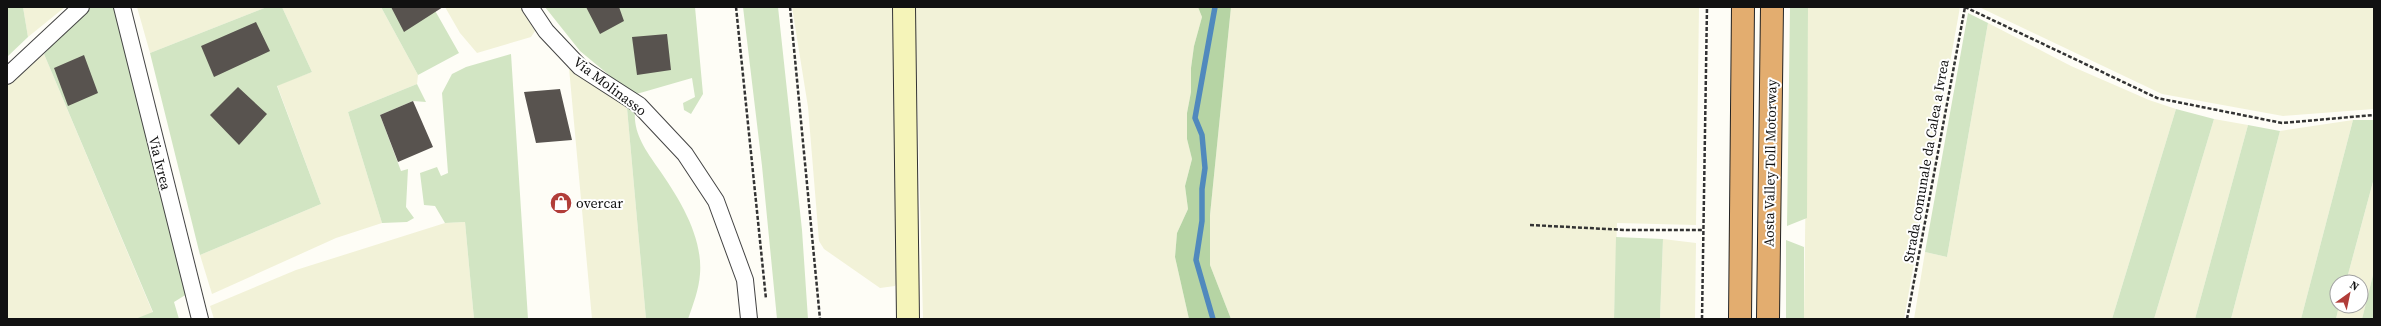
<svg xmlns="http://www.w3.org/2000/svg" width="2381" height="326" viewBox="0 0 2381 326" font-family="'Source Serif 4',serif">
<rect width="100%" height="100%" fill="#fefdf6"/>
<path fill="#f2f2d8" d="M23 7H65L28 37Z
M137 7H267L150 53Z
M282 7H381L418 75 417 84 348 112 382 223 336 238 212 294 200 255 321 204 277 85 312 72Z
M445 7H520L535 31 531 37 477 53 460 33Z
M792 7H892L901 272 895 286 880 288 824 249 819 241 808 107Z
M915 7H1198L1202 17 1194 46 1191 68V92L1187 113V139L1192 159 1185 186 1188 209 1177 233 1175 257 1189 319H923Z
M1231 7H1699L1696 225 1617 223 1614 319H1231L1210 265V215Z
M1808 7H1960L1904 319H1804Z
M1979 7H2374V109L2283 116 2162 94Z
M1988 23 2071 66 2149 100 2176 109 2112 319H1914L1925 252 1947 257Z
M44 54 153 313 135 319H7V84Z
M569 68 627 108 646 319H592Z
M2214 119 2248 125 2195 319H2154Z
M2353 120 2301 319H2231L2280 131Z
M2374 178V271L2362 319H2336L2339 306H2361V282H2346Z
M465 222 474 319H214L210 306 296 270 445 223Z
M1663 239 1696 243 1695 319H1660Z"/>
<path fill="#d2e5c3" d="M7 7H23L28 37 7 57Z
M86 7H116L187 294 174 302 179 319H135L153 312 44 54Z
M267 7H282L312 72 277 86 321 204 200 255 150 53Z
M381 7H433L459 53 418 75Z
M545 7H695L703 94 691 114 684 110 683 103 695 97 692 78 633 95 580 51Z
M743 7H778L802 230 808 319H777L762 166Z
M1790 7H1808L1807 218 1787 226Z
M1968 13 1988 23 1947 257 1925 252Z
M511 54 528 319H474L465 222 445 223 435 206 424 205 420 173 437 167 441 176 448 173 442 93 452 74 466 67Z
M417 84 426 102 413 101 380 115 401 171 408 169 406 207 414 218 407 222 382 223 348 112Z
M627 108 635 110C633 133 645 149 658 168 679 198 703 236 700 274 699 289 693 305 688 319H646Z
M2176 109 2214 119 2154 319H2112Z
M2353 120H2374V178L2346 282H2337V306H2339L2336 319H2301Z
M2248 125 2280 131 2231 319H2195Z
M1616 237 1663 239 1660 319H1614Z
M1786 240 1804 247V319H1786Z
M2374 271V319H2362Z"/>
<path fill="#b6d4a4" d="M1198 7H1231L1210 215V265L1231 319H1189L1175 257 1177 233 1188 209 1185 186 1192 159 1187 139V113L1191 92V68L1194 46 1202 17Z"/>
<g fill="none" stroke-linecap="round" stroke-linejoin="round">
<path stroke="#5089bd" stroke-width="5.5" d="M1213 319 1196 260 1202 221V189L1205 168 1202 135 1195 118 1215 7"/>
</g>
<path fill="#58534f" d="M391 7H443L404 32Z
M586 7H619L624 21 600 34Z
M256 22 270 51 214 77 201 46Z
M667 34 671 70 637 75 632 37Z
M84 55 98 93 68 106 54 68Z
M238 87 267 114 239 145 210 115Z
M560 89 572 140 536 143 524 92Z
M413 101 433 147 398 162 380 115Z"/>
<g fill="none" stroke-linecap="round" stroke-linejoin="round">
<g stroke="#444" stroke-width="18">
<path id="street" d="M122 7 200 319
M530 7 546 31 580 67 639 105 685 154 716 201 745 280 749 319
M7 76 81 7"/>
</g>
<g stroke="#333" stroke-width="24">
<path id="secondary" d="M904 7 908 319"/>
</g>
<g stroke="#222" stroke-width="24">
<path id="highway" d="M1740 319 1743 7
M1768 319 1772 7"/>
</g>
<path stroke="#333" stroke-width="2.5" stroke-dasharray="4 2" stroke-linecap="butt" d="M736 7 766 299
M790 7 820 319
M1965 7 2157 98 2282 123 2374 115
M1530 225 1626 230H1703
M1702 319 1707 7
M1907 319 1965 7"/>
<use href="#street" stroke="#fff" stroke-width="16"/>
<use href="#secondary" stroke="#f5f4b9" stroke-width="22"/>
<use href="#highway" stroke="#e3ad6f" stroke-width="22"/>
</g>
<defs>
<g id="shop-disc" transform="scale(1.15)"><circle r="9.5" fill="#b13d39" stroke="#fff"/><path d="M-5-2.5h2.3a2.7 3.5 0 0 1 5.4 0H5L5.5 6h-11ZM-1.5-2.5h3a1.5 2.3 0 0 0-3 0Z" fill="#fff"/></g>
</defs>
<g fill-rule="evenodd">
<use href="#shop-disc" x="561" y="203"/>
</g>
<g text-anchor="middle" stroke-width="4" stroke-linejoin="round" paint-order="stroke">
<g font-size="14" fill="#111" stroke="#fff">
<text transform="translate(610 86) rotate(37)" y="5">Via Molinasso</text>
<text transform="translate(1926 161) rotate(-80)" y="5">Strada comunale da Calea a Ivrea</text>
<text transform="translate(160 163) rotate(76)" y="5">Via Ivrea</text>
<text transform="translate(1770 163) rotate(-89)" y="5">Aosta Valley Toll Motorway</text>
</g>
<g font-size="14" fill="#111" stroke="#fff" text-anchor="start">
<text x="576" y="208">overcar</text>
</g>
</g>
<rect width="2381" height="326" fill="none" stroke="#111111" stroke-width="16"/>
<g transform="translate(2349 294) rotate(33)"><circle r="19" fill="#ffffff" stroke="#a0a0a0"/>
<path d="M0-3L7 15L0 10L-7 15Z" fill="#b13d39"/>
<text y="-6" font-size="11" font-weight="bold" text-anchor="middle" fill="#111111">N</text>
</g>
</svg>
